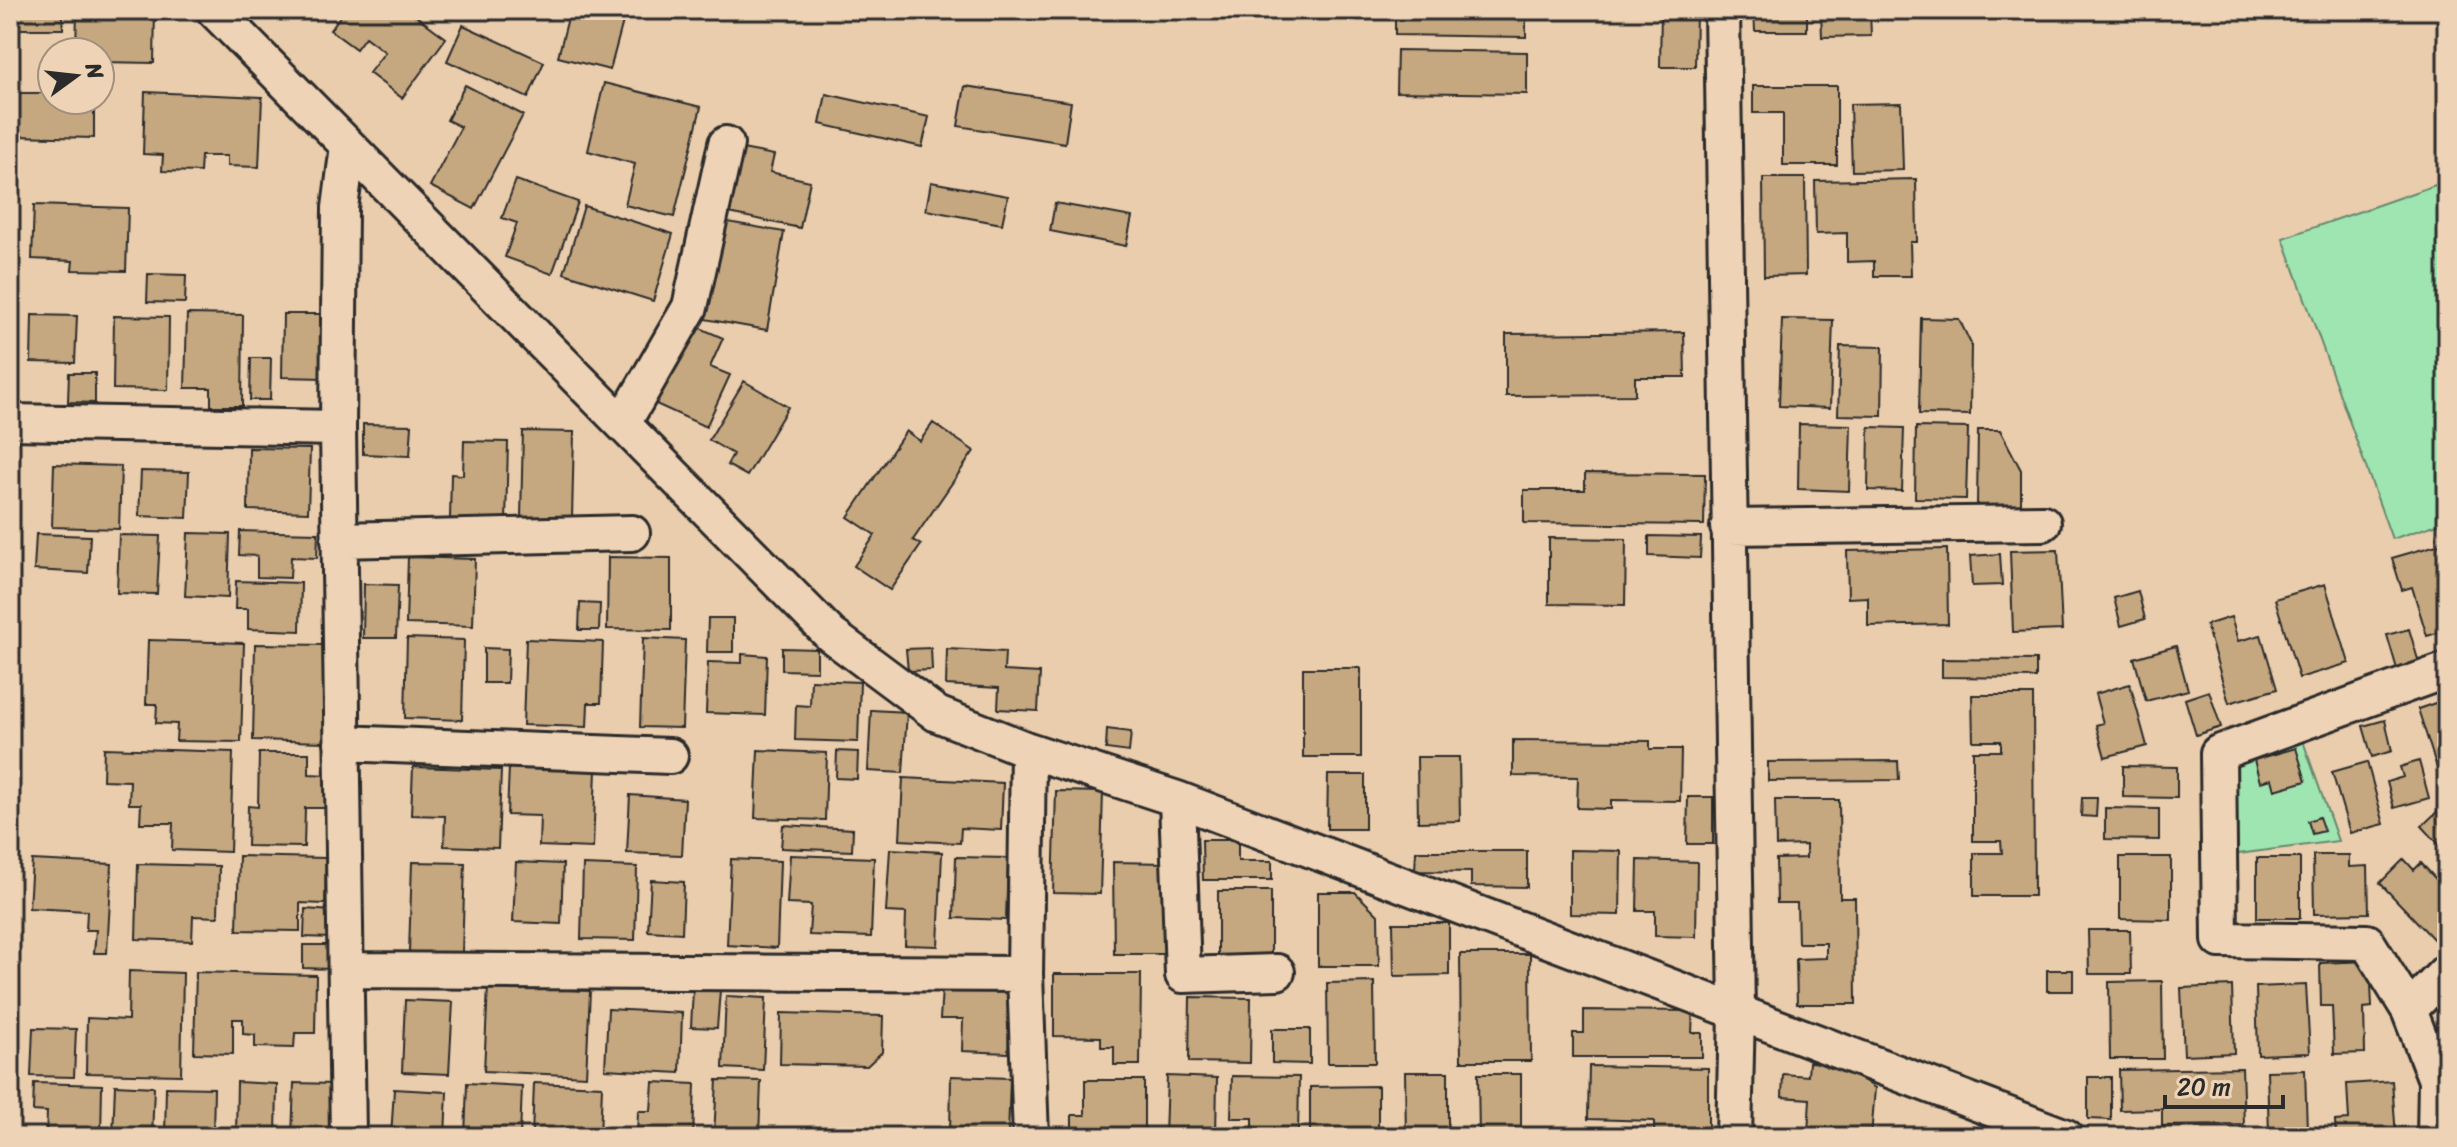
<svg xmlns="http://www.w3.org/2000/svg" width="2457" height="1147" viewBox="0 0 2457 1147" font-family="Sriracha,sans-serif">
<rect width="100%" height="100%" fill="#eacdad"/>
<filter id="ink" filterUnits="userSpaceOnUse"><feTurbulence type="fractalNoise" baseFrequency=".0125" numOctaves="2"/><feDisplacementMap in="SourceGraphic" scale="16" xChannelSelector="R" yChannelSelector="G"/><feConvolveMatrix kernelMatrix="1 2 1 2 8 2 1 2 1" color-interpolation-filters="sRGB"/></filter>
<g filter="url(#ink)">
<path fill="#9fe5b1" stroke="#65886e" stroke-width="2" d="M2447 181V521L2392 539 2283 238Z
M2303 741 2338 841 2230 855 2227 775 2245 759Z"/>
<path fill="#c6a880" stroke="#2b2b2b" stroke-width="2" d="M10 10H63V29H10Z
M77 10H155L154 63 100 62V52H76Z
M345 10H408L446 38 402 98 369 73 385 52 365 37 356 49 330 30Z
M570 10H626L610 70 558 57Z
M1395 10H1526V37L1395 35Z
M1661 10H1696L1695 67H1660Z
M1754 10H1807V31H1755Z
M1821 10H1870L1871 36 1822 37Z
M463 25 544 62 528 98 447 61Z
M1397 50 1527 52V94L1396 92Z
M604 83 701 107 674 217 625 205 635 164 588 151Z
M465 85 523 115 474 209 430 186 461 127 447 120Z
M965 86 1071 102 1065 143 958 126Z
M1753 86H1837V165H1783V113H1753Z
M145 92 262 97 259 167 227 166V156H201L200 172 162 171 163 155 143 154Z
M16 93H52V100H94V138L16 136Z
M826 94 929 117 922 147 820 124Z
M1901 103 1903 170 1852 171 1850 104Z
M737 148 774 155 770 172 810 181 800 228 724 212Z
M1763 178H1805L1806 275 1764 276Z
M1916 179 1917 242H1910L1911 276H1874V261L1847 262V233L1816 234 1815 181Z
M516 180 578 202 552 274 505 257 517 223 502 218Z
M931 182 1008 196 1002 224 926 210Z
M1055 203 1132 217 1126 246 1050 231Z
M34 205 128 208 126 271 72 270 73 261 32 259Z
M584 206 673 234 653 301 564 273Z
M722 221 784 232 767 330 705 319Z
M148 274 186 275 185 303 147 302Z
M187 314 243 315 242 406H211V388H185Z
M283 314H326L325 378 282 377Z
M32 315 77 316 75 363 31 362Z
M114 316 169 317 168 390 113 389Z
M1921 318 1959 319 1971 344 1970 415 1919 414Z
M1782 319 1833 320 1830 408 1779 406Z
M691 324 723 338 710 367 730 375 706 427 656 404Z
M1684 332 1685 377H1635V395L1506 396V334Z
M1840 346 1883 347 1882 416 1838 415Z
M251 358H271L270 400H250Z
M69 373H95V403L68 402Z
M744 381 788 407 747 476 727 465 733 454 709 440Z
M933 423 974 451 913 540 921 545 890 590 854 566 875 535 848 517 906 431 920 441Z
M363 424 412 425 410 456 363 454Z
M1799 424 1851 425 1849 491 1798 489Z
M1869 427 1904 428 1902 491 1868 490Z
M1916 427 1968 428 1966 499 1915 498Z
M1978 430H2000L2021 470V508L1977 507Z
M523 431 574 432 572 519 521 518Z
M464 441 508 442 506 522 450 520 451 474 463 475Z
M249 448 310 449 308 512 248 510Z
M54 464 121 466 119 529 52 527Z
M141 471 189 472 187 518 139 516Z
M1585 473 1705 474 1704 525 1524 523V490H1585Z
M240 531 318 533 317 558 291 557 290 578 257 577V556L239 555Z
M188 533 230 534 228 598 185 596Z
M36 534 90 536 88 573 34 570Z
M119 535 160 536 157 594 117 593Z
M1649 536 1701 537 1700 558 1649 556Z
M1549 538 1626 539 1625 605 1549 604Z
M2447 542V630L2427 636 2412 587 2402 590 2392 558Z
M1947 549 1948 624 1868 626V597L1848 598 1847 551Z
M2058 550 2062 630 2013 632 2010 551Z
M2000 554 2002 585 1972 586 1970 556Z
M408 557 475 559 473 626 406 624Z
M608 557 671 558V630L607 629Z
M236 581 301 583 300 631 248 629V609H235Z
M364 584 398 585 396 638H363Z
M2325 584 2349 663 2299 678 2275 599Z
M2138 591 2145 619 2121 626 2114 598Z
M580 603 600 604 599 630H579Z
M2231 617 2238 641 2261 635 2277 689 2229 703 2206 625Z
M708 618H733V652H707Z
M2409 629 2419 663 2397 669 2387 635Z
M407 638 464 640 462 720 405 718Z
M643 638 685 640 682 728 640 727Z
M526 639 603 642 601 703H588L587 727 523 725Z
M148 640 244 643 241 742 176 741 177 724 156 723 157 704H146Z
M255 644 327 645 326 742 253 740Z
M2176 646 2188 690 2146 701 2134 658Z
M484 648 508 649 507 683H484Z
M782 648 817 649V671L782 670Z
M931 648 932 670 908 671 906 649Z
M947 649 1005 652 1004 671 1040 673 1038 711 998 709 999 688 946 685Z
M742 654 767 656 765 715 706 713 708 662 742 663Z
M1942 659 2036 660V678L1942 677Z
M1303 668H1361V757H1303Z
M811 680 860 682 858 742 795 740 796 705 810 706Z
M2130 684 2147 746 2105 757 2096 725 2103 723 2095 694Z
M2209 691 2221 727 2196 735 2185 699Z
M1972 695H2033L2034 896H1974V853H2002L2001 841H1973V751H2001V741H1973Z
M2447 699V775L2440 777 2418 709Z
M871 710 907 712 903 773 868 771Z
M2385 720 2392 751 2372 757 2363 726Z
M1107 729 1131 732 1129 752 1106 749Z
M1513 740 1650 741V749H1681L1680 801 1611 800V809L1577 808 1578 777 1513 776Z
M104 748 233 752 230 852 172 850 173 823H140L141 804H129L130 781 103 780Z
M2296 748 2306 781 2275 790 2272 779 2260 782 2254 760Z
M758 750 827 753 825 820 755 818Z
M837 751 858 752 857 779 836 778Z
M259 753H309V774L328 775 327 808H305L304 847 247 846 248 806 258 807Z
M1417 757H1459L1460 821 1418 822Z
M1898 761 1899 780 1768 781V762Z
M2419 761 2429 798 2394 808 2387 782 2403 777 2400 767Z
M2367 762 2384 824 2350 833 2332 772Z
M2123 766 2177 767V798L2123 797Z
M413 767 501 770 498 848 444 846 445 816 411 815Z
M509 767 596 770 593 848 539 846 540 816 507 815Z
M1328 775H1365V829H1327Z
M903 778 1003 783 1001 830 961 828 960 843 900 840Z
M1056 791 1103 792 1100 894 1053 893Z
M630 795 685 799 682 855 627 853Z
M1688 797H1713V844H1687Z
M2082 798H2097L2096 817 2081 816Z
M1775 800H1839L1840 898H1855L1856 1004H1797L1796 959 1826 958V943H1798L1797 903H1777L1776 859 1806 858V845L1776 846Z
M2447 802V853L2422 826Z
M2105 808 2159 809V840L2105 839Z
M2319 817 2324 831 2312 834 2308 821Z
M783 825 853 829 852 851 781 848Z
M1202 840H1238V861H1272V880H1203Z
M890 849 942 852 938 946 905 945 906 913 886 912Z
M1570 850 1621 851 1620 915 1570 914Z
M1416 851H1527V887L1471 886V872L1415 871Z
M790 855 874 858 871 937 809 935 811 905 787 904Z
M2313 855H2349V867L2368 866 2369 913 2314 914Z
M239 856 326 858 325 904 300 903V931L237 930Z
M956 857 1008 858 1006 920 954 918Z
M2120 857H2171V920L2120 919Z
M2257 858H2300V918H2257Z
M731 859 780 861 777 948 727 945Z
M2404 859 2414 870 2421 863 2447 891V937L2439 945 2380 883Z
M32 860 112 864 107 953H94L96 930H86L87 911 29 908Z
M1638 860 1697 862 1696 937 1655 936V911H1637Z
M412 862 465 863 462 954 409 952Z
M516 862 563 864 561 924 513 922Z
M1113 862 1167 863V954H1114Z
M138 864 219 866 218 917 193 916 192 941 136 939Z
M583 865 637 867 635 940 581 939Z
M651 880 684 882 682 933 648 931Z
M1218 891H1271V958L1218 957Z
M1318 892H1355L1378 915 1379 966H1318Z
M305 909 332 911 331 938 304 937Z
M1393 923H1449V975L1394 976Z
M2088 930H2130L2131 974H2089Z
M303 945H331L330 969 303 968Z
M1460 954H1530L1531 1061H1461Z
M2370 961 2372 1007 2364 1008 2365 1053 2334 1054 2332 1006H2321L2320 963Z
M2047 970H2073V991H2047Z
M129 971 183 973 181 1075 86 1073 87 1018 128 1020Z
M196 972 316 975 315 1033H295L294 1048 255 1047V1035L243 1034V1019H233V1054L194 1053Z
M1054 974H1141L1140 1065H1114V1047H1101V1037L1054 1036Z
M2162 981 2163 1059H2110L2109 982Z
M1374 982 1375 1063H1328L1327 983Z
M2306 985 2310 1053 2258 1055 2256 987Z
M488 986 590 991 586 1076 484 1071Z
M2232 986 2234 1053 2184 1055 2181 988Z
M942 988 1011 990 1008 1053 962 1051 963 1019H940Z
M693 989 720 990 717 1028 691 1027Z
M726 996 766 998 763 1070 723 1068Z
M1190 997 1251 998 1250 1063 1189 1062Z
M405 1000 453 1002 449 1074 402 1072Z
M608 1009 682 1013 680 1073 605 1069Z
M1584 1010 1693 1011 1692 1033H1702V1057H1573V1033H1584Z
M781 1013 883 1016 882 1052 867 1066 780 1064Z
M33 1028 76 1029 74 1077 31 1076Z
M1272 1029H1310V1064L1272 1063Z
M1809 1062 1839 1064 1875 1088 1871 1137H1798V1134H1808L1810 1099 1782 1097 1783 1074 1808 1076Z
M1589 1066 1708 1068V1137H1654V1121L1588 1119Z
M2242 1068 2244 1125 2162 1126V1109L2120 1110 2119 1070Z
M2305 1070 2307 1131 2269 1133 2267 1071Z
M1405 1072H1448V1137H1406Z
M1478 1074H1521V1137H1479Z
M951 1076 1010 1078 1008 1137H950Z
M1167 1076 1217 1078 1216 1137H1165Z
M1232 1076 1299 1077 1298 1137H1253V1118H1231Z
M2088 1077H2111V1120L2088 1119Z
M717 1080 761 1081 759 1137H714Z
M1085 1080H1144V1137H1072V1115H1085Z
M2392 1081 2396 1137H2336L2335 1121 2349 1120 2347 1084Z
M237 1082 277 1084 276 1137H236Z
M653 1082 695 1084 693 1137H637L638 1111H651Z
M34 1083 102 1085 101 1137H46L47 1112 33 1111Z
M294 1083 334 1084 333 1137H292Z
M467 1083 522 1086 520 1137H465Z
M534 1083 602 1086 600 1137H532Z
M115 1085 154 1087 152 1137H113Z
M1378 1086V1135H1310V1087Z
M166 1087 214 1088 213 1137H165Z
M394 1089 447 1092 445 1137H391Z
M890 1130 917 1131V1137H890Z"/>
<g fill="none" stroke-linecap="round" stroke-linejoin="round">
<g stroke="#2b2b2b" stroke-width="40">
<path id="minor" d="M214 10 831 635 937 714 1028 750 1177 799 2066 1137
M1722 10 1737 1012 1734 1137
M348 146 340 208 338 428 348 1137
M10 422 338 428
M623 423 690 307 726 144
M1728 527 2043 523
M339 540 632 533
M342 743 670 756
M1028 750 1025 974 1031 1137
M1177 799 1183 975 1277 972
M346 970 1025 974
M2409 1010 2367 942 2220 940 2218 753 2447 670
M2435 1137 2436 1080 2409 1010 2447 971"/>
</g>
<use href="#minor" stroke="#efd3b6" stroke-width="34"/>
</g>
</g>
<rect width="2457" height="1147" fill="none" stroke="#efd3b6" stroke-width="40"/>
<rect x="20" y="20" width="2417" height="1107" fill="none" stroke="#2b2b2b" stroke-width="3" filter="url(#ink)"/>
<g transform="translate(76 76) rotate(75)"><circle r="38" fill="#efd3b6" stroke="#a1907e" stroke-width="2"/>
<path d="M0-6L14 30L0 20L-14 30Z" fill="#2b2b2b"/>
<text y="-12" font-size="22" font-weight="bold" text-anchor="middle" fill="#2b2b2b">N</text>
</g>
<path d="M2165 1095v12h118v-12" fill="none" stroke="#2b2b2b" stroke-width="4"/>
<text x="2177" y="1095" font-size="24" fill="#2b2b2b" stroke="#efd3b6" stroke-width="6" paint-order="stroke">20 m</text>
</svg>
